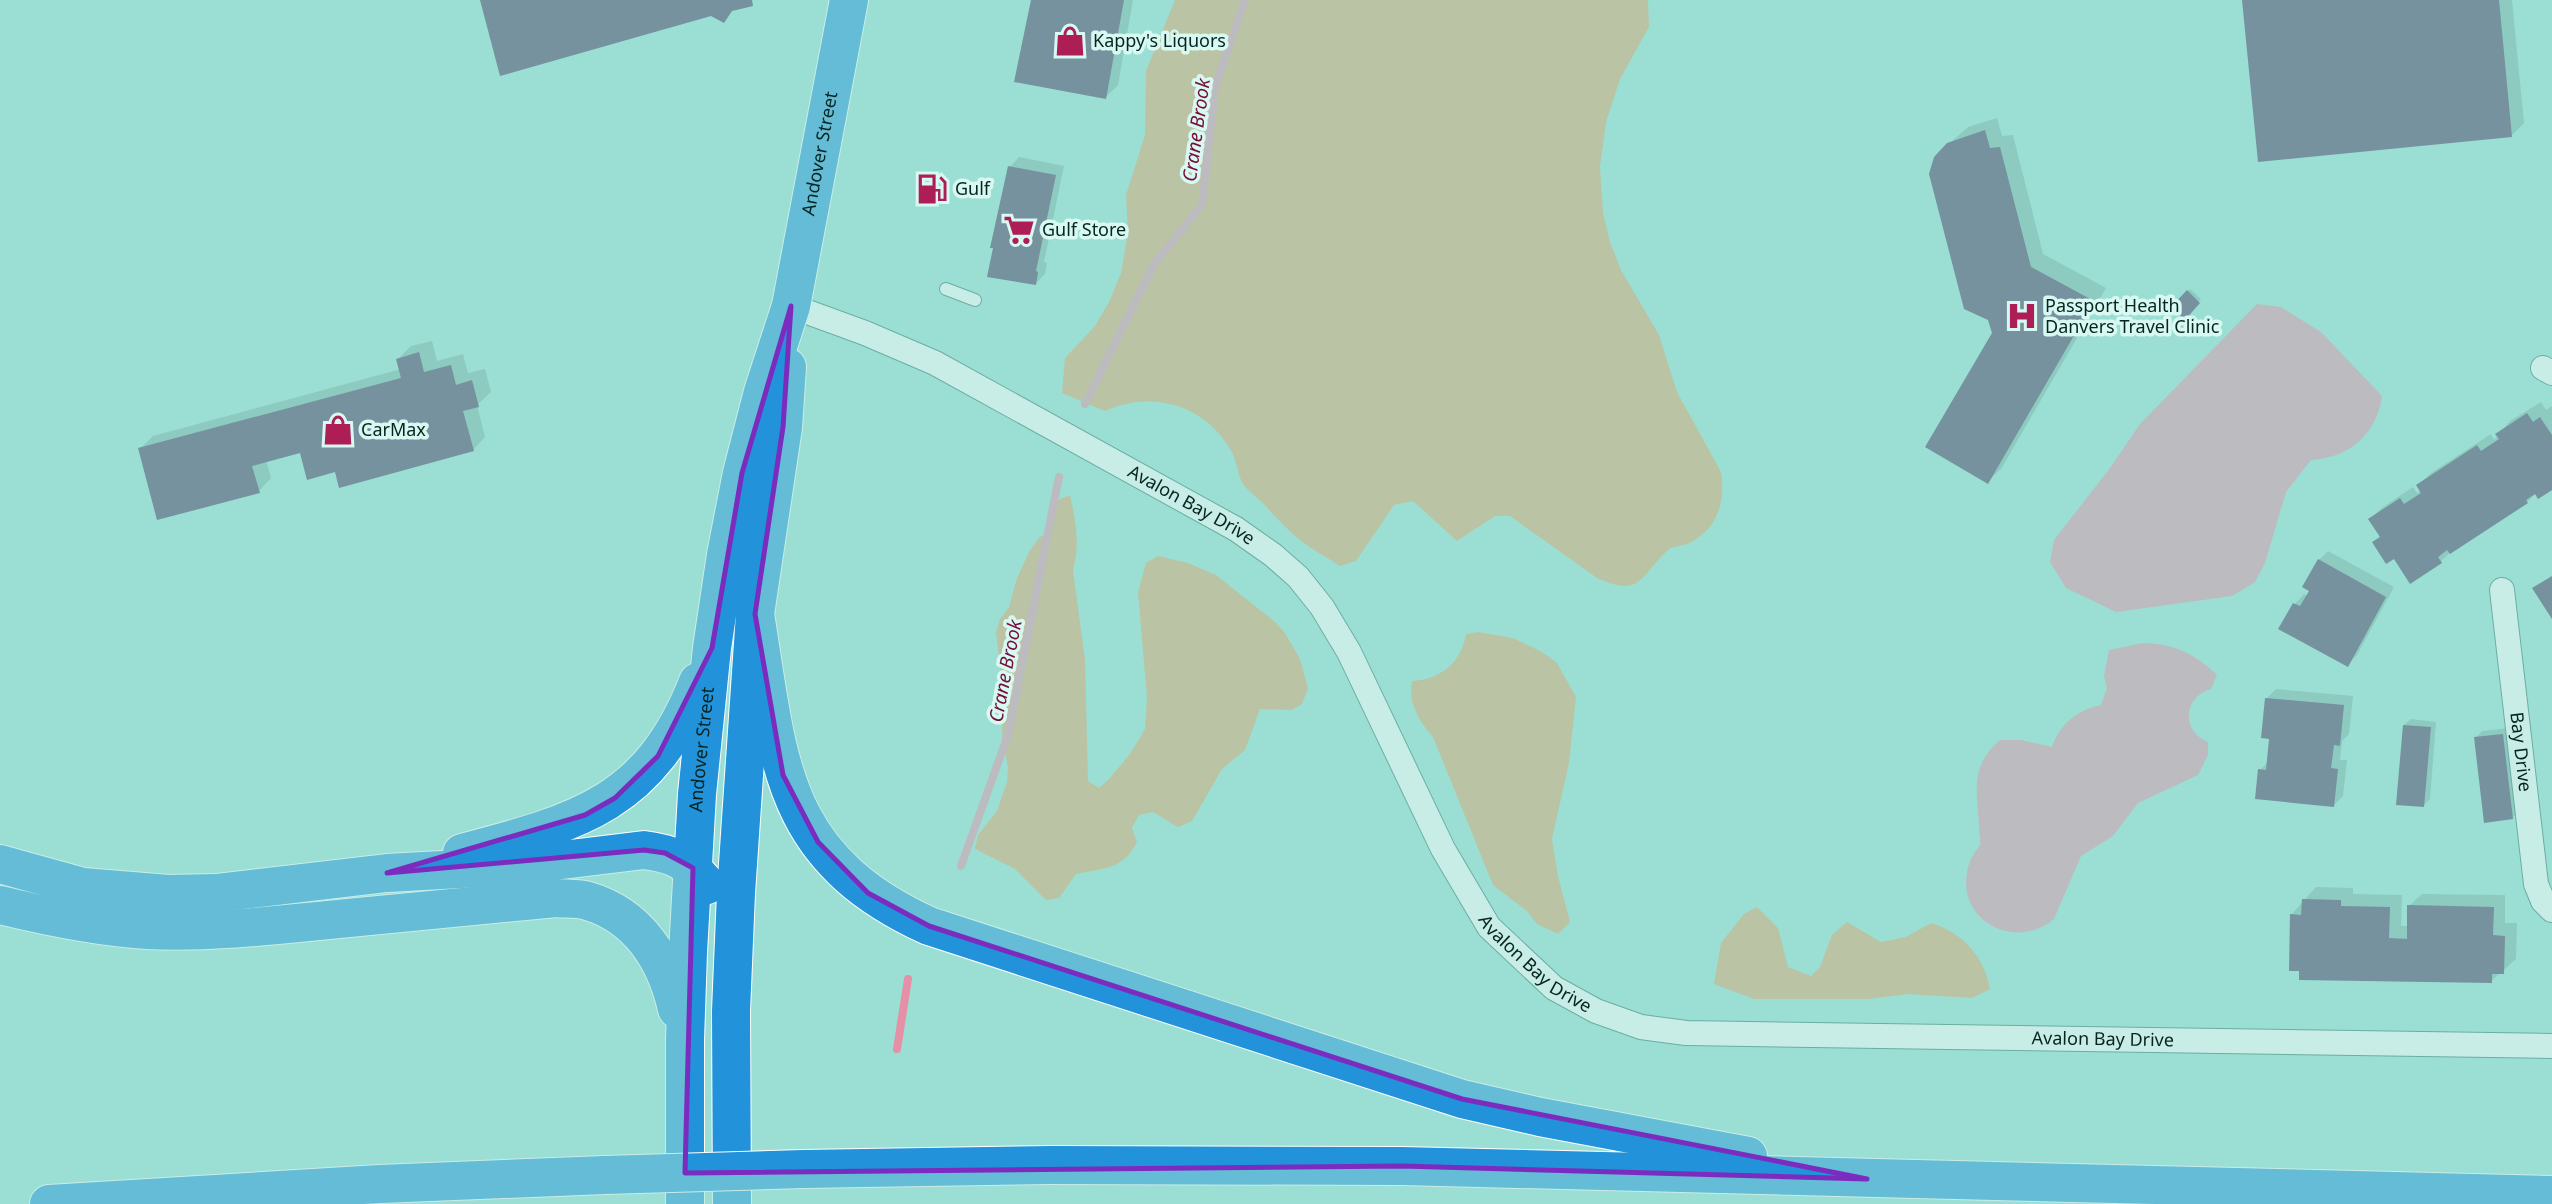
<svg xmlns="http://www.w3.org/2000/svg" width="2552" height="1204" viewBox="0 0 2552 1204" font-family="'Noto Sans',sans-serif">
<rect width="100%" height="100%" fill="#9bdfd4"/>
<path fill="#dfa36b" d="M1175 0H1648L1649 27 1620 79 1606 122 1600 167 1603 213 1610 242 1621 270 1659 335 1677 392 1721 472C1726 502 1717 531 1687 544 1680 546 1672 546 1667 551 1639 577 1642 598 1597 578L1510 516H1495L1457 541 1413 501 1394 505 1356 561 1340 566C1327 557 1312 550 1300 540 1286 529 1274 515 1262 502 1256 497 1247 490 1243 484 1237 474 1237 459 1230 449 1204 404 1151 390 1105 411L1062 393 1065 358 1095 326 1109 302 1121 273 1128 231 1126 195 1145 135 1146 71Z
M1070 495C1076 521 1080 544 1073 570L1085 660 1088 781 1099 788 1110 778 1130 754 1145 729 1147 698 1138 592 1146 563 1158 556 1188 563 1216 575 1275 622 1285 633 1300 659 1308 688 1302 704 1292 710 1260 709 1245 750 1222 769 1192 821 1178 827 1153 812 1139 815 1132 828 1137 842C1123 870 1104 868 1076 874L1059 898 1046 900 1015 869 975 849 978 835 997 811 1007 782 1008 767 1002 738 1003 692 996 632 1000 619 1009 607 1017 578 1030 550 1039 538 1051 529 1058 500Z
M1478 632 1513 638 1542 652 1557 663 1576 697 1569 763 1552 839 1558 876 1570 922 1558 934 1537 924 1527 911 1493 885 1433 737C1418 720 1408 703 1412 681 1440 680 1462 662 1466 634Z
M1757 907 1778 928 1788 967 1811 976 1820 967 1832 935 1847 922 1881 942 1906 937 1931 923C1963 933 1984 956 1990 989L1972 998 1908 994 1868 999H1754L1714 984 1721 943 1744 914Z"/>
<path fill="#e590a6" d="M2257 304 2281 307 2321 332 2382 396C2377 434 2349 458 2311 460L2286 492 2265 563 2255 582 2232 596 2116 612 2066 588 2050 562 2054 540 2110 468 2140 424Z
M2142 643C2172 643 2196 654 2217 675L2211 689C2184 696 2180 731 2208 742V755L2198 775 2138 803 2113 836 2081 856 2054 919C2022 947 1969 929 1966 885 1966 874 1968 863 1974 854 1975 852 1979 847 1980 845 1981 841 1979 834 1979 829 1978 794 1968 767 2000 740H2021L2052 747C2060 724 2077 710 2101 705L2107 688 2104 676 2109 650Z"/>
<path fill="#0003" d="M1032 0H1133L1118 85 1105 98Z
M2244 0H2512L2524 123 2511 136Z
M1997 118 2002 136 2013 135 2043 254 2106 288 2001 469 1988 481 1994 333 1942 150 1968 127Z
M1019 157 1064 166 1044 262 1047 263 1045 274 1035 284 1010 167Z
M2190 289 2201 299 2185 317 2174 307Z
M432 341 437 361 463 354 468 373 485 369 491 392 477 405 485 437 473 450 336 470 301 451 266 460 271 478 259 491 140 449 153 436 401 369 398 359 411 346Z
M2541 402 2546 410 2552 406V488L2536 493 2527 502 2451 552 2441 561 2394 557 2374 543 2381 535 2370 519 2383 507 2413 487 2417 493 2421 490 2418 486 2431 473 2491 434 2494 440 2510 421Z
M2328 551 2394 587 2357 655 2347 665 2281 628 2295 604 2304 594 2307 596 2319 560Z
M2276 689 2353 696 2349 734 2342 741 2340 760H2347L2343 796 2334 805 2260 770 2269 761 2271 737 2267 698Z
M2411 719 2436 722 2430 799 2424 805 2404 725Z
M2509 728 2518 812 2512 818 2476 738 2482 731Z
M2316 887 2353 888V894L2402 895 2401 926H2409V906L2422 894 2505 895V923H2517L2516 959 2491 981 2291 915Z"/>
<g fill="none" stroke-linecap="round" stroke-linejoin="round">
<path stroke="#e590a6" stroke-width="8" d="M1085 404 1154 264 1202 205 1215 87 1245 0
M961 866 1008 735 1059 477
M897 1049 908 979"/>
</g>
<path fill="#47355d" d="M480 0H752L753 6 732 11 724 23 711 16 500 76Z
M1031 0H1124L1106 99 1014 82Z
M2242 0H2499L2512 137 2258 162Z
M1985 130 1990 148 2000 147 2031 267 2094 301 1988 484 1925 447 1992 333 1988 320 1964 309 1929 174 1934 157 1947 143Z
M1008 166 1056 175 1036 271 1038 272 1036 285 987 277 993 248H990Z
M2187 290 2200 303 2185 320 2171 307Z
M419 352 424 372 451 365 456 385 472 380 479 407 463 411 474 451 339 488 335 472 307 480 300 453 252 466 260 493 157 520 138 448 401 378 396 359Z
M2527 413 2533 422 2540 417 2552 435V490L2538 499 2535 494 2526 500 2528 503 2450 554 2447 550 2438 557 2442 563 2410 584 2394 559 2386 564 2372 542 2380 537 2368 519 2400 498 2404 504 2421 493 2416 485 2477 445 2481 451 2499 439 2495 434Z
M2318 559 2386 597 2348 667 2278 629 2293 603 2300 606 2309 591 2302 587Z
M2552 576V619L2532 588Z
M2265 698 2344 705 2340 746 2334 745 2331 768 2338 769 2334 807 2255 799 2258 769 2266 770 2269 739 2261 738Z
M2403 725 2431 727 2424 807 2396 805Z
M2503 734 2513 819 2484 823 2474 737Z
M2302 899 2341 900V906L2390 907 2389 938 2407 939V905L2494 907 2493 935 2505 936 2504 974H2492V983L2299 980V971H2289L2290 914 2301 915Z"/>
<g fill="none" stroke-linecap="round" stroke-linejoin="round">
<g stroke="#30736a" stroke-width="14">
<path id="lane" d="M946 289 975 300"/>
</g>
<g stroke="#30736a" stroke-width="26">
<g id="street">
<path id="s1" d="M791 306 865 333 935 363 1236 529 1273 555 1298 577 1322 607 1349 652 1443 849 1489 927 1554 988 1596 1011 1641 1027 1686 1033 2552 1046"/>
<path d="M2543 368 2552 373"/>
<path id="s2" d="M2502 590 2536 884 2543 901 2552 910"/>
</g>
</g>
<g stroke="#fff" stroke-width="40">
<g id="highway">
<path d="M755 614C779 761 778 857 929 926L1462 1099 1540 1117 1748 1156"/>
<path d="M462 853C579 822 650 804 698 682"/>
<path d="M0 864 83 887 168 894 216 893 387 873 513 866 644 850C676 854 687 861 707 885"/>
<path d="M0 905C49 917 97 927 147 930 207 933 268 926 328 920 404 913 480 906 556 898 566 899 578 898 588 901 639 916 666 960 677 1009"/>
<path d="M803 1169 1051 1165 1402 1166 2552 1195"/>
<path d="M49 1204 380 1184 605 1175"/>
<path id="s3" d="M685 1204V1040L688 952 697 794 712 648 726 555 742 473 763 392 791 306 849 0"/>
<path d="M732 1204 731 1011 736 893 755 614 783 427 787 367"/>
</g>
</g>
<use href="#lane" stroke="#fff" stroke-width="12"/>
<use href="#street" stroke="#fff" stroke-width="24"/>
<use href="#highway" stroke="#2292da" stroke-width="38"/>
<g stroke="#fff" stroke-width="40" stroke-linecap="butt">
<path id="highway-bridge" d="M605 1175 803 1169"/>
</g>
<use href="#highway-bridge" stroke="#2292da" stroke-width="38"/>
</g>
<path d="M0 0H2552V1204H0ZM791 306 783 427 755 614 783 775 818 842 868 893 929 926 1462 1099 1867 1179 1402 1166 685 1173 693 868 665 853 644 850 387 873 585 815 615 798 658 756 712 648 742 473Z" fill="#9bdfd4" fill-opacity=".55" fill-rule="evenodd"/>
<path fill="none" stroke="#7b2cbf" stroke-width="5" stroke-linejoin="round" d="M791 306 783 427 755 614 783 775 818 842 868 893 929 926 1462 1099 1867 1179 1402 1166 685 1173 693 868 665 853 644 850 387 873 585 815 615 798 658 756 712 648 742 473Z"/>
<defs>
<g id="shop-bare" transform="scale(2.415)"><path d="M-5-2.5h2.3a2.7 3.5 0 0 1 5.4 0H5L5.5 6h-11ZM-1.5-2.5h3a1.5 2.3 0 0 0-3 0Z" fill="#ad1e57" stroke="#d8f8f2" stroke-width="2.5" paint-order="stroke"/></g>
<g id="fuel-bare" transform="scale(2.415)"><path d="M-5.5-6h7V0h2V4h1.3V-2.5L3-4.5l.8-.8L6-3V5H2.5V1h-1V6h-7ZM-4.2-4.7v3.2H.2V-4.7Z" fill="#ad1e57" stroke="#d8f8f2" stroke-width="2.5" paint-order="stroke"/></g>
<g id="supermarket-bare" transform="scale(2.415)"><path d="M-6-5.5h2.5l.6 2H6L4.5 2H-2.5L-4.4-4H-6ZM-1.5 3.2a1.3 1.3 0 1 0 .1 0ZM3 3.2a1.3 1.3 0 1 0 .1 0Z" fill="#ad1e57" stroke="#d8f8f2" stroke-width="2.5" paint-order="stroke"/></g>
<g id="hospital-bare" transform="scale(2.415)"><path d="M-5-5h3v3.5h4V-5h3V5h-3V1.5h-4V5h-3Z" fill="#ad1e57" stroke="#d8f8f2" stroke-width="2.5" paint-order="stroke"/></g>
</defs>
<g fill-rule="evenodd">
<use href="#shop-bare" x="1070" y="41"/>
<use href="#fuel-bare" x="932" y="189"/>
<use href="#supermarket-bare" x="1019" y="230"/>
<use href="#hospital-bare" x="2022" y="316"/>
<use href="#shop-bare" x="338" y="430"/>
</g>
<g text-anchor="middle" stroke-width="7" stroke-linejoin="round" paint-order="stroke">
<g font-size="18" fill="#072420" stroke="#d8f8f2" text-anchor="start">
<text x="1093" y="47">Kappy's Liquors</text>
<text x="955" y="195">Gulf</text>
<text x="1042" y="236">Gulf Store</text>
<text x="2045" y="312">Passport Health<tspan x="2045" dy="21">Danvers Travel Clinic</tspan></text>
<text x="361" y="436">CarMax</text>
</g>
<g font-size="18" fill="#072420" stroke="#d8f8f2">
<text dy="6" stroke="none"><textPath href="#s3" startOffset="1064">Andover Street</textPath></text>
<text dy="6" stroke="none"><textPath href="#s1" startOffset="448">Avalon Bay Drive</textPath></text>
<text dy="6" stroke="none"><textPath href="#s3" startOffset="455">Andover Street</textPath></text>
<text dy="6" stroke="none"><textPath href="#s2" startOffset="163">Bay Drive</textPath></text>
<text dy="6" stroke="none"><textPath href="#s1" startOffset="1036">Avalon Bay Drive</textPath></text>
<text dy="6" stroke="none"><textPath href="#s1" startOffset="1624">Avalon Bay Drive</textPath></text>
</g>
<g font-size="19" font-style="italic" fill="#750f38" stroke="#d8f8f2">
<text transform="translate(1196 130) rotate(-82)" y="7">Crane Brook</text>
<text transform="translate(1005 671) rotate(-79)" y="7">Crane Brook</text>
</g>
</g>
</svg>
